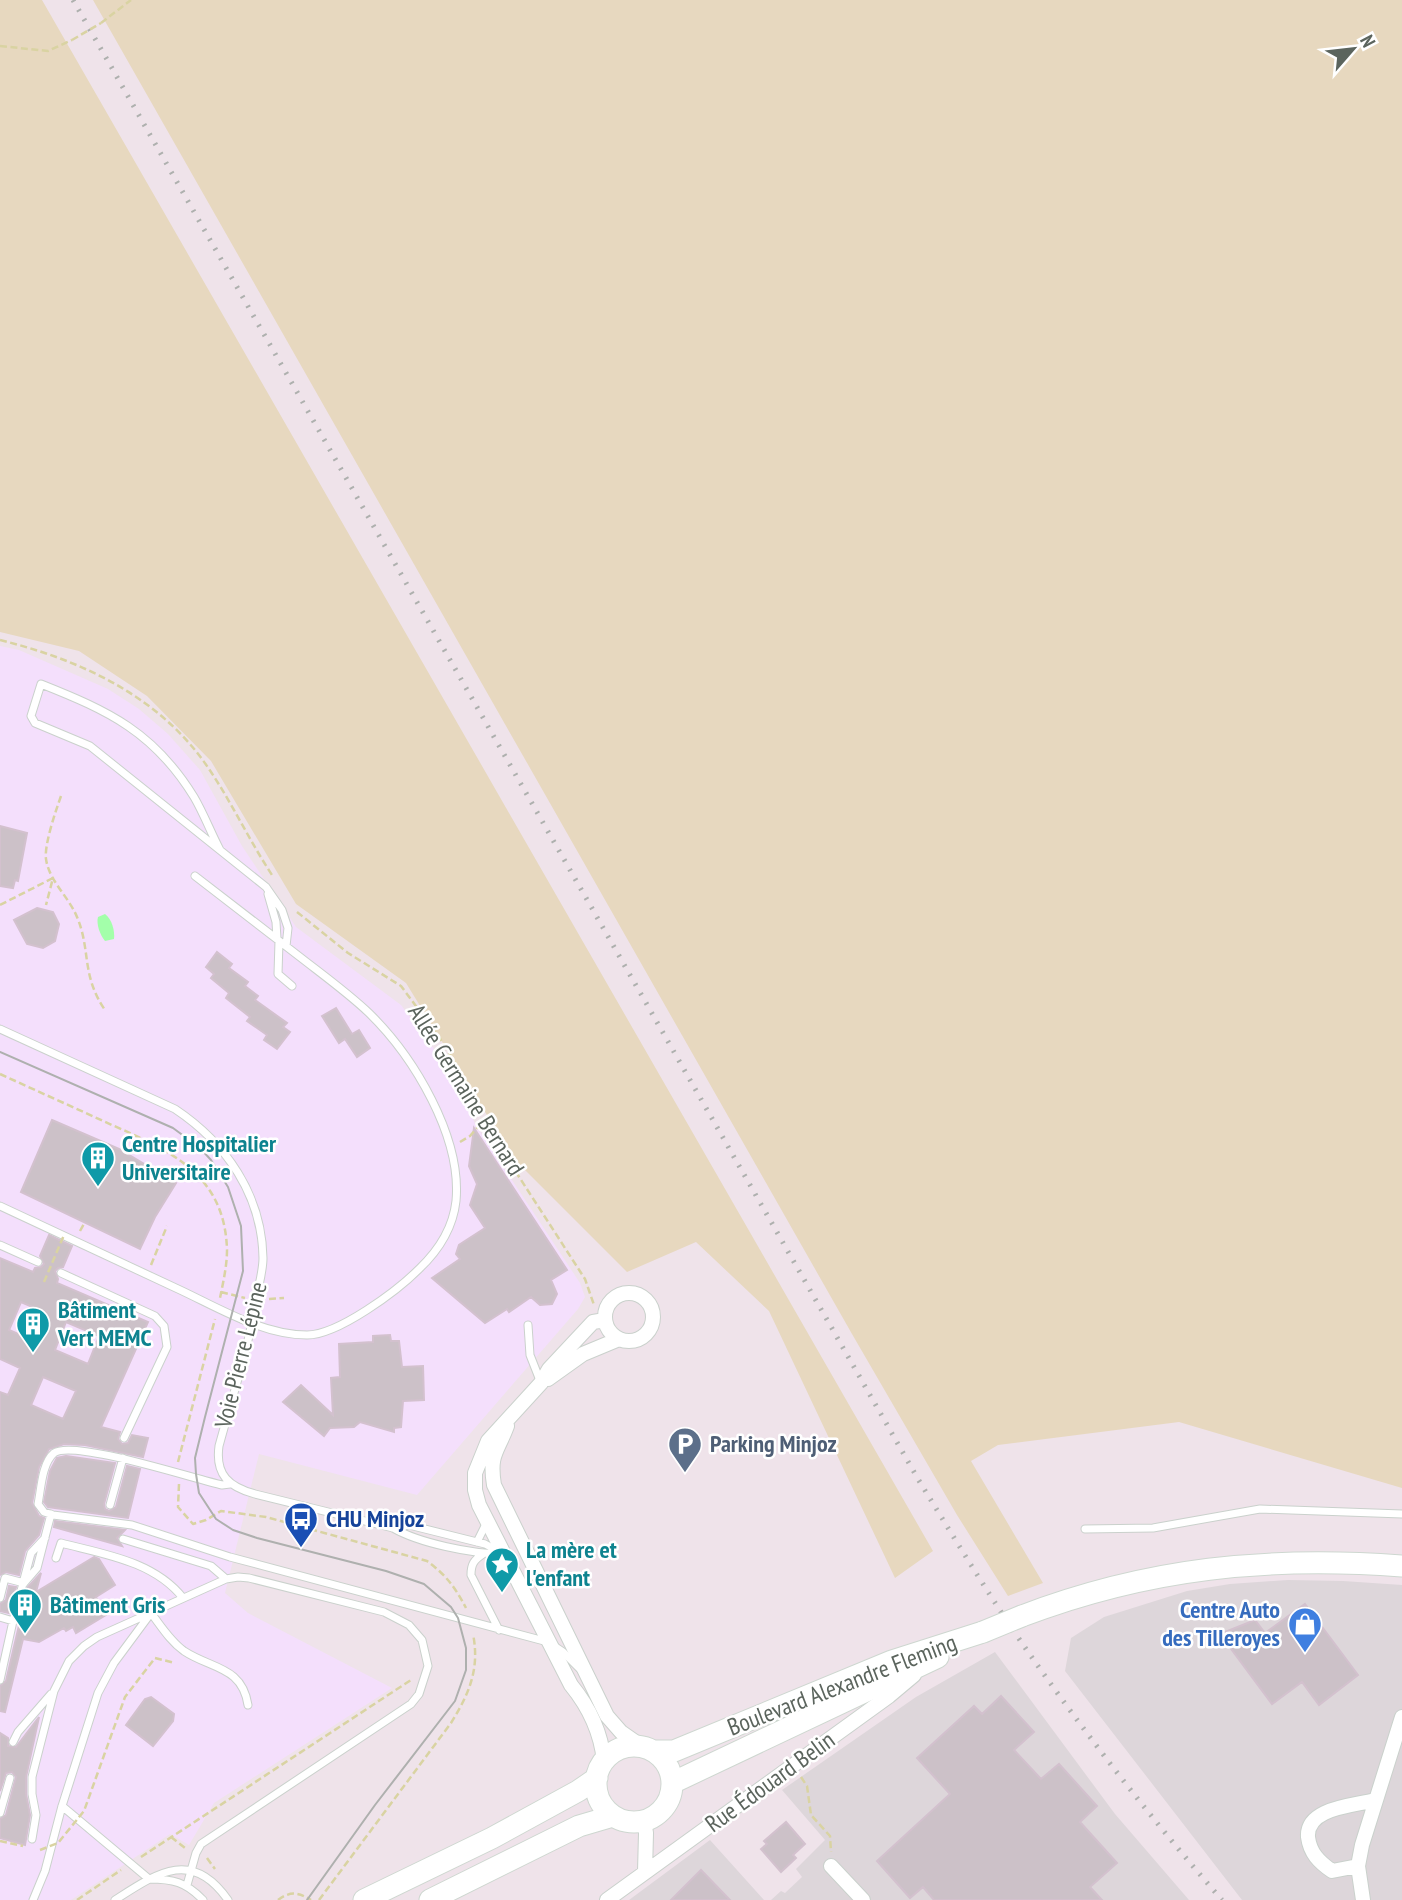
<svg xmlns="http://www.w3.org/2000/svg" width="1402" height="1900" viewBox="0 0 1402 1900" font-family="'PT Sans Narrow',sans-serif">
<rect width="100%" height="100%" fill="#efe3ea"/>
<path fill="#ddd6da" d="M1288 1580 1343 1581 1402 1585V1900H1242L1065 1671 1071 1638 1104 1617 1187 1591 1230 1584Z
M995 1652 1115 1814 1189 1900H771L781 1891 785 1893 802 1877 796 1869 825 1840 782 1790 916 1697Z
M710 1840 764 1900H629Z"/>
<path fill="#f4dffc" d="M0 646 19 650 108 689 139 709 168 734 200 770 242 846 296 927 401 1005 461 1085 475 1124 580 1283 585 1297 578 1309 417 1495 259 1454 225 1593 248 1613 392 1688 214 1803 189 1845 170 1834 71 1900H0Z"/>
<path fill="#e7d8bf" d="M0 0H42L933 1551 895 1578 769 1311 696 1242 627 1272 514 1159 406 983 296 904 211 761 147 696 79 651 0 632Z
M93 0H1402V1488L1179 1422 998 1445 971 1461 1043 1583 1008 1596 957 1515 852 1334Z"/>
<path fill="#a3ffaa" d="M105 914C112 919 115 931 114 939L105 941C100 935 96 924 98 917Z"/>
<path fill="#ccc1c8" stroke="#d3c1ce" stroke-width="2" fill-rule="evenodd" d="M0 826 27 833 18 881 15 880 13 888 0 886Z
M37 908 53 912 59 924 55 941 43 948 27 944 14 920Z
M217 952 232 964 229 968 248 982 245 986 258 996 255 1000 287 1023 283 1027 290 1032 277 1049 264 1040 267 1035 247 1021 250 1017 226 998 229 993 211 978 214 974 206 967Z
M336 1008 352 1034 359 1030 370 1048 357 1057 345 1039 339 1043 322 1016Z
M52 1120 119 1149 176 1183 155 1217 140 1249 21 1192Z
M474 1128 567 1270 551 1280 557 1294 552 1304 540 1305 531 1297 509 1312 507 1309 485 1323 432 1278 460 1259 456 1254 459 1245 485 1228 470 1205 477 1184 469 1166Z
M49 1235 72 1246 63 1267 58 1268 55 1271 58 1279 57 1283 148 1322 101 1427 120 1432 118 1439 122 1444 128 1443 132 1435 148 1438 143 1457 85 1445 64 1444 49 1449 39 1467 32 1503 39 1516 44 1518 39 1535 25 1551 19 1575 6 1572 0 1575V1392L8 1395 20 1368 0 1359V1258L33 1272 35 1268 41 1267 44 1264 40 1256ZM21 1302 44 1312 32 1340 9 1330ZM66 1322 99 1336 88 1364 55 1350ZM43 1377 76 1391 63 1419 31 1405Z
M390 1335 391 1341H399L402 1367 423 1366 424 1400 403 1401 401 1427 394 1428V1432L360 1422 354 1427 330 1428 324 1436 283 1402 301 1385 333 1415 331 1378 340 1377 339 1344 373 1342V1336Z
M66 1456 115 1463 104 1504 105 1509 109 1511 116 1507 127 1466 140 1469 128 1518 48 1507 44 1502 50 1471 57 1458Z
M55 1521 125 1530 117 1538 122 1546 54 1527Z
M94 1557 99 1559 115 1585 96 1597 106 1615 76 1633 73 1627 66 1631 64 1628 39 1642 23 1639 5 1712 0 1711V1686L6 1681 28 1587 41 1573 36 1592Z
M9 1586 16 1587 9 1613 0 1611V1604L6 1600Z
M1305 1604 1358 1675 1319 1705 1302 1682 1272 1704 1220 1634 1255 1620 1265 1633Z
M1001 1696 1034 1732 1014 1750 1041 1779 1059 1764 1097 1806 1080 1822 1117 1863 1090 1887 1102 1900H934L923 1887 910 1898 877 1861 950 1794 917 1758 974 1706 982 1714Z
M151 1697 174 1714 173 1721 153 1746 126 1725 145 1699Z
M39 1717 26 1777V1794L30 1815 25 1845 0 1838V1819L6 1815 16 1777 12 1772 6 1773 0 1791V1733L8 1738V1746L16 1747Z
M786 1822 805 1844 793 1855 796 1858 781 1872 761 1849 767 1844 764 1841Z
M701 1870 730 1900H671Z"/>
<g fill="none" stroke-linecap="round" stroke-linejoin="round">
<g stroke="#cad1cc" stroke-width="9">
<path id="lane" d="M220 850C211 833 204 814 194 797 154 732 109 711 41 684L31 716 35 723 90 746 266 887 282 910 288 928 286 946
M268 894 276 922 277 939
M279 941 278 974 292 986
M0 1029 175 1109C226 1143 262 1195 263 1258 263 1272 258 1287 256 1301 248 1350 232 1398 219 1446 215 1475 229 1487 255 1494L393 1528C419 1543 472 1554 503 1554
M0 1206C59 1233 118 1261 178 1289 217 1307 262 1335 307 1335 338 1335 397 1291 419 1269 438 1251 453 1228 456 1201 462 1137 414 1057 369 1013 348 993 323 975 300 957 265 930 230 903 195 876
M0 1245 38 1262
M61 1273 155 1316 164 1326 167 1347 124 1438
M528 1325 530 1355 541 1383
M230 1484 222 1485C194 1479 73 1439 54 1453 42 1463 41 1489 38 1504L44 1512 53 1515 132 1525 230 1557 548 1642 563 1652 579 1668
M110 1505 123 1458
M393 1528 409 1525 485 1544 500 1552
M1085 1529 1153 1528 1260 1509 1402 1514
M123 1539 211 1566 226 1579
M477 1542 487 1522
M483 1554C474 1560 471 1564 471 1575L499 1630
M56 1558 61 1543C103 1554 154 1561 183 1598
M24 1583 37 1568 51 1514
M0 1598 5 1578 24 1583
M151 1613C161 1626 170 1641 184 1651 211 1669 242 1666 248 1705
M0 1617 13 1621 31 1553 45 1538
M0 1680 13 1621
M13 1742 18 1732 51 1694
M62 1806 149 1879C173 1879 186 1882 203 1900
M0 1813 10 1778
M32 1839 36 1815 32 1794V1777L54 1691 69 1661 84 1646 97 1637 226 1579 238 1577 249 1578 384 1612 409 1625 422 1640 428 1666 419 1694 411 1704 201 1844 196 1853 187 1885
M33 1900 45 1871 62 1806 98 1693 114 1663 151 1613
M115 1900C157 1873 192 1848 228 1900"/>
</g>
<g stroke="#cad1cc" stroke-width="16">
<path id="street" d="M605 1317a24 24 0 1 1 48 0a24 24 0 1 1-48 0Z
M548 1379 583 1354 619 1339
M507 1426C497 1453 489 1454 494 1485L607 1716 621 1732 641 1746
M604 1761C601 1733 589 1707 571 1685L479 1505 475 1490V1473L488 1441 541 1383 549 1369 593 1322 605 1320
M644 1821 646 1833 645 1872
M831 1866 863 1900
M1358 1866 1332 1871C1319 1862 1310 1853 1308 1837 1306 1807 1355 1806 1375 1800
M607 1900 889 1696 914 1675
M1363 1900 1358 1866 1362 1845 1402 1717"/>
</g>
<g stroke="#ced7d0" stroke-width="23">
<path id="secondary" d="M1022 1616C1148 1568 1268 1556 1402 1566
M596 1784a38 38 0 1 1 76 0a38 38 0 1 1-76 0Z
M653 1751H674L892 1661 983 1632
M672 1783 938 1657
M364 1900 492 1838 578 1791 597 1778
M430 1900 579 1826 613 1816"/>
</g>
<path stroke="#d9d3a2" stroke-width="2.5" stroke-dasharray="7 3.5" stroke-linecap="butt" d="M101 23 131 0
M0 46 48 51 72 40
M0 640C81 660 161 697 209 769 232 803 249 840 272 875
M61 796C56 810 44 845 46 859 49 881 69 897 77 917 91 950 81 975 105 1010
M0 905 53 878 46 905
M297 912 348 953 401 986 439 1037 466 1081 483 1121 585 1279 594 1305
M0 1074C37 1091 75 1108 112 1125 171 1151 225 1175 227 1250 227 1266 223 1283 220 1298
M460 1142 470 1136 483 1121
M80 1231 85 1222
M151 1265 167 1226
M221 1292 245 1298
M269 1299 284 1298
M178 1462 215 1319
M179 1484 178 1507 193 1524 206 1520 221 1511 266 1517 427 1561C446 1575 455 1587 466 1608
M155 1658 175 1663
M801 1777 807 1786 811 1815 830 1836 831 1852
M171 1837 185 1848
M0 1841 23 1846
M141 1857 411 1680
M207 1858 215 1869
M77 1900 121 1870
M278 1900C290 1891 298 1892 311 1900
M319 1900 451 1723C469 1694 480 1669 473 1634"/>
<use href="#lane" stroke="#fff" stroke-width="7"/>
<use href="#street" stroke="#fff" stroke-width="14"/>
<use href="#secondary" stroke="#fff" stroke-width="21"/>
<path stroke="#aeb0ae" stroke-width="2" d="M0 1052 173 1128 200 1148 211 1160 228 1187 241 1226 243 1271 205 1417 195 1458 196 1474 199 1493 216 1519 233 1530 257 1538 386 1571 424 1584 451 1607 458 1618 466 1648V1670L455 1701 375 1805 307 1900"/>
<path stroke="#aeb0ae" stroke-width="5" stroke-dasharray="2 9" stroke-linecap="butt" d="M73 0 918 1479C953 1536 988 1594 1026 1649 1087 1736 1152 1820 1222 1900"/>
<g stroke="#ced7d0" stroke-width="23" stroke-linecap="butt">
<path id="secondary-bridge" d="M983 1632 1022 1616"/>
</g>
<path stroke="#d9d3a2" stroke-width="2.5" stroke-dasharray="7 3.5" stroke-linecap="butt" d="M72 40 101 23
M44 1282 64 1235
M40 1850 58 1843 84 1811 125 1697 155 1658"/>
<use href="#secondary-bridge" stroke="#fff" stroke-width="21"/>
</g>
<defs>
<g id="building-pin" transform="scale(1.75)"><path d="M0 17L-7.5 6A9.5 9.5 0 1 1 7.5 6Z" fill="#0f9aa8" stroke="#fff"/><path d="M-4-6H4V6H1V3H-1V6H-4ZM-2.5-4.3h1.7v1.8h-1.7ZM.8-4.3h1.7v1.8H.8ZM-2.5-1h1.7V.8h-1.7ZM.8-1h1.7V.8H.8Z" fill="#fff"/></g>
<g id="parking-pin" transform="scale(1.75)"><path d="M0 17L-7.5 6A9.5 9.5 0 1 1 7.5 6Z" fill="#5c6f8a" stroke="#fff"/><path d="M-3.5-5.5H1a3.5 3.5 0 0 1 0 7H-1V5.5H-3.5ZM-1-3.4V-.6H.8a1.4 1.4 0 0 0 0-2.8Z" fill="#fff"/></g>
<g id="bus-pin" transform="scale(1.75)"><path d="M0 17L-7.5 6A9.5 9.5 0 1 1 7.5 6Z" fill="#1a4fb4" stroke="#fff"/><path d="M-5-6H5V4H4V6H2V4H-2V6H-4V4H-5ZM-3.5-4V0h7V-4ZM-3.5 1.2v1.5H-2V1.2ZM2 1.2v1.5H3.5V1.2Z" fill="#fff"/></g>
<g id="sight-pin" transform="scale(1.75)"><path d="M0 17L-7.5 6A9.5 9.5 0 1 1 7.5 6Z" fill="#0f9aa8" stroke="#fff"/><path d="M0-6L1.8-2.2L6-1.7L2.9 1.2L3.7 5.4L0 3.3L-3.7 5.4L-2.9 1.2L-6-1.7L-1.8-2.2Z" fill="#fff"/></g>
<g id="shop-pin" transform="scale(1.75)"><path d="M0 17L-7.5 6A9.5 9.5 0 1 1 7.5 6Z" fill="#3f7fe0" stroke="#fff"/><path d="M-5-2.5h2.3a2.7 3.5 0 0 1 5.4 0H5L5.5 6h-11ZM-1.5-2.5h3a1.5 2.3 0 0 0-3 0Z" fill="#fff"/></g>
</defs>
<g fill-rule="evenodd">
<use href="#building-pin" x="98" y="1158"/>
<use href="#building-pin" x="33" y="1324"/>
<use href="#parking-pin" x="685" y="1444"/>
<use href="#bus-pin" x="301" y="1519"/>
<use href="#sight-pin" x="502" y="1564"/>
<use href="#building-pin" x="25" y="1605"/>
<use href="#shop-pin" x="1305" y="1624"/>
</g>
<g text-anchor="middle" stroke-width="5" stroke-linejoin="round" paint-order="stroke">
<g font-size="24" fill="#5b645d" stroke="#fff">
<text transform="translate(466 1090) rotate(58)" y="8">Allée Germaine Bernard</text>
<text transform="translate(241 1355) rotate(-76)" y="8">Voie Pierre Lépine</text>
<text transform="translate(842 1685) rotate(-21)" y="8">Boulevard Alexandre Fleming</text>
<text transform="translate(770 1782) rotate(-36)" y="8">Rue Édouard Belin</text>
</g>
<g font-size="24" font-weight="bold" fill="#0d838f" stroke="#fff" text-anchor="start">
<text x="122" y="1152">Centre Hospitalier<tspan x="122" dy="28">Universitaire</tspan></text>
<text x="58" y="1318">Bâtiment<tspan x="58" dy="28">Vert MEMC</tspan></text>
<text x="526" y="1558">La mère et<tspan x="526" dy="28">l'enfant</tspan></text>
<text x="50" y="1613">Bâtiment Gris</text>
</g>
<g font-size="24" font-weight="bold" fill="#4e5e75" stroke="#fff" text-anchor="start">
<text x="710" y="1452">Parking Minjoz</text>
</g>
<g font-size="24" font-weight="bold" fill="#164399" stroke="#fff" text-anchor="start">
<text x="326" y="1527">CHU Minjoz</text>
</g>
<g font-size="24" font-weight="bold" fill="#366cbe" stroke="#fff" text-anchor="end">
<text x="1280" y="1618">Centre Auto<tspan x="1280" dy="28">des Tilleroyes</tspan></text>
</g>
</g>
<g transform="translate(1353 49) rotate(62)" stroke="#ffffff" stroke-width="5" paint-order="stroke">
<path d="M0-5L12 26L0 18L-12 26Z" fill="#5b645d"/>
<text y="-10" font-size="19" font-weight="bold" text-anchor="middle" fill="#5b645d">N</text>
</g>
</svg>
